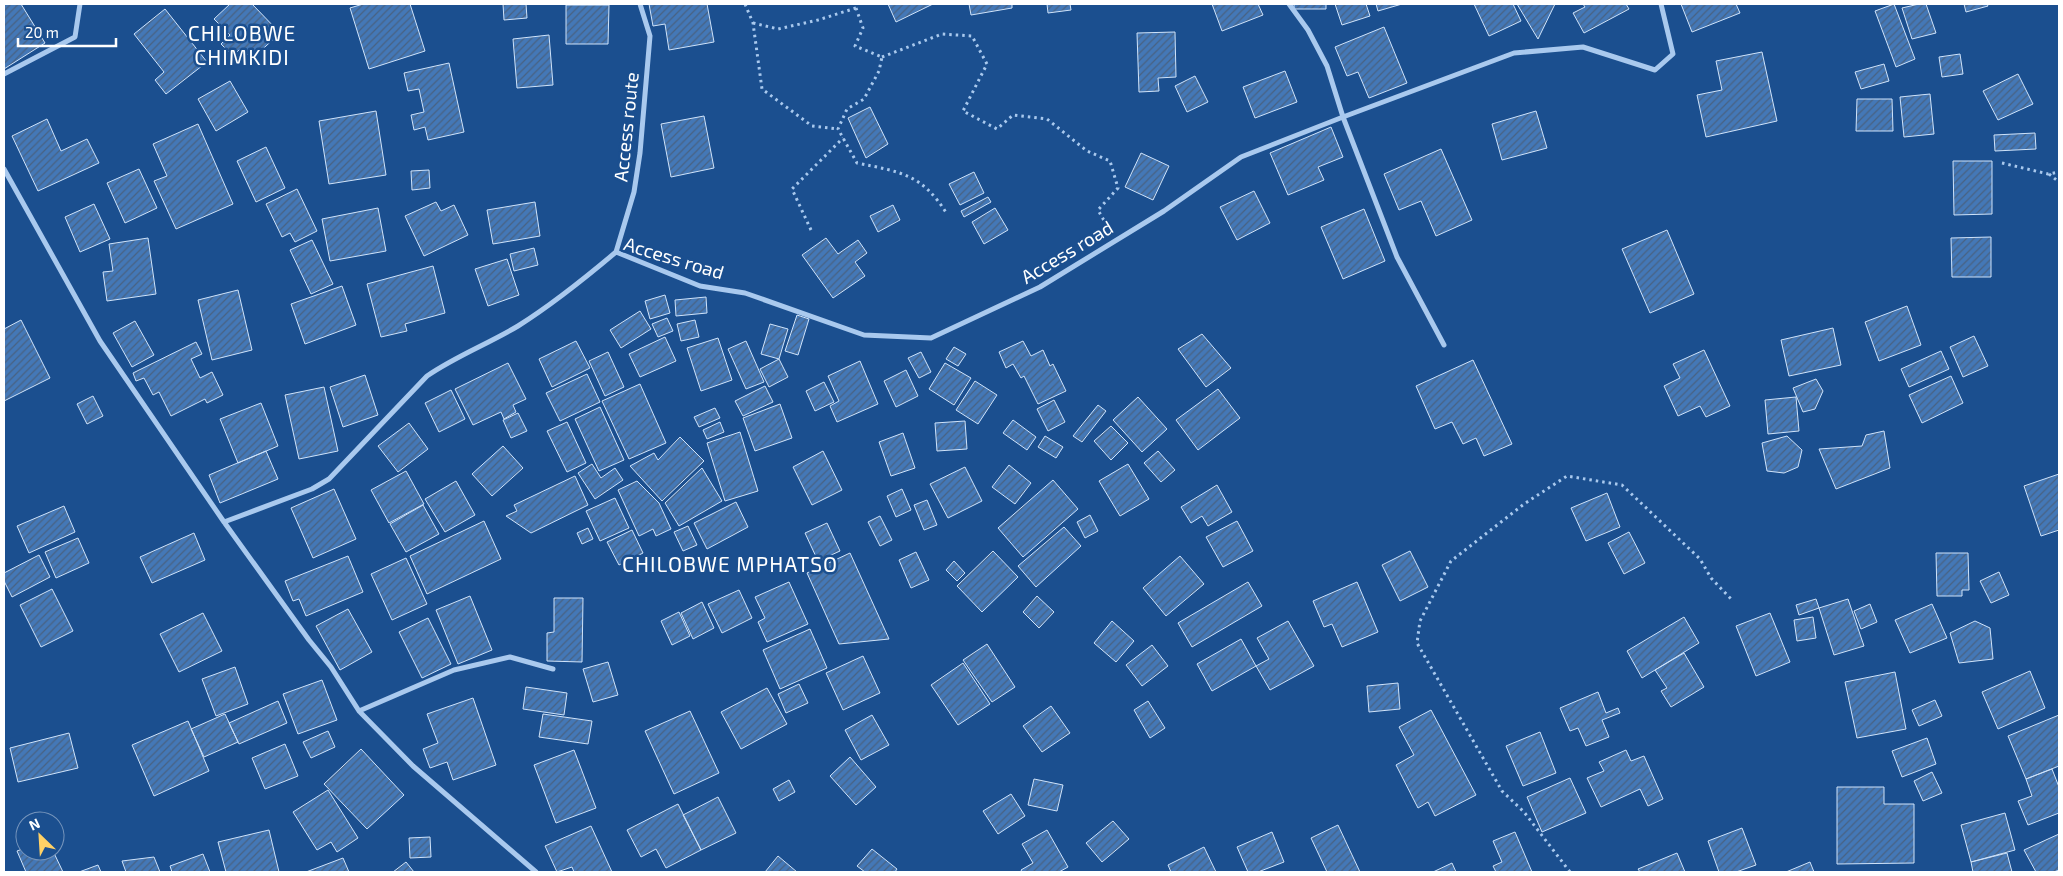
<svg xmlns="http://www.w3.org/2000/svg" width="2063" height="876" viewBox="0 0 2063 876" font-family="'Exo 2',sans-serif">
<defs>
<pattern id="building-hatch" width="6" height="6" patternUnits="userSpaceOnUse" patternTransform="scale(1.25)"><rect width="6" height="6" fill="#4478b7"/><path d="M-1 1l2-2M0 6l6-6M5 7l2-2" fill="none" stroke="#486282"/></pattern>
</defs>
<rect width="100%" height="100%" fill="#1b4f8f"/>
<path fill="url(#building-hatch)" stroke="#cfe3fa" d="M4 4H21L45 43 4 69Z
M230 4H252L280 33 252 59 241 48 233 56 221 44 230 35 214 19Z
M363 4H410L425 51 369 69 350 8Z
M503 4H526L527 18 504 20Z
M649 4H707L714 42 669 50 665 24 653 26Z
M888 4H933L896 22Z
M969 4H1012V8L971 15Z
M1047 4H1070L1071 10 1048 13Z
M1212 4H1258L1263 15 1222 31Z
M1294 4H1326V9H1294Z
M1335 4H1366L1370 16 1342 25Z
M1376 4H1402L1378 11Z
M1474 4H1513L1521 21 1489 36Z
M1517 4H1555L1538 39Z
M1583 4H1626L1629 9 1584 33 1573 13 1585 7Z
M1681 4H1736L1740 13 1692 32Z
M1894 4 1915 59 1896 67 1875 11Z
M1919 4H1926L1936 33 1912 39 1902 8Z
M1964 4H1987L1988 6 1966 12Z
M566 5H609L608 44H566Z
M165 9 207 62 166 94 155 80 164 72 134 34Z
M1384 27 1407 83 1369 98 1358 72 1347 76 1335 47Z
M1175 32 1176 77 1158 78 1159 91 1139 92 1137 33Z
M549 35 553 85 517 88 513 39Z
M1762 52 1777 121 1706 137 1697 95 1722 90 1716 61Z
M1960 54 1963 74 1942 77 1939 57Z
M449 63 464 132 428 140 425 127 414 130 411 115 424 112 419 89 408 91 404 73Z
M1884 64 1889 81 1861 89 1855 72Z
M1285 71 1297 102 1255 118 1243 87Z
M2018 74 2033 104 1998 120 1983 91Z
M1195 76 1208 102 1187 112 1175 86Z
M230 81 248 112 216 131 198 99Z
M1930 94 1934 134 1904 137 1900 97Z
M1857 99H1892L1893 131H1856Z
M870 107 888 144 866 158 848 118Z
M376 111 386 175 329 184 319 121Z
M1536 111 1547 148 1502 160 1492 124Z
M704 116 714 168 671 177 661 124Z
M47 119 61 151 87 139 99 163 38 191 12 136Z
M198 124 233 204 176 229 154 181 167 176 153 144Z
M1331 127 1343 157 1318 167 1324 180 1288 195 1270 153Z
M2035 133 2036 149 1995 151 1994 135Z
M266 147 285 188 256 202 237 161Z
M1441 149 1472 220 1436 236 1421 201 1399 210 1384 174Z
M1141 153 1169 166 1153 200 1125 187Z
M1953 161H1992V214L1954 215Z
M139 169 157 208 125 223 107 183Z
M429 170 430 188 412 190 411 171Z
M974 172 984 193 960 205 949 184Z
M297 189 317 231 295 242 290 233 282 237 266 204Z
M1254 191 1270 223 1237 240 1220 207Z
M988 197 991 202 964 217 961 211Z
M436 202 441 211 454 205 468 235 424 256 405 216Z
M535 202 540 236 493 244 487 210Z
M94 204 110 239 80 252 65 217Z
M893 205 900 220 878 232 870 216Z
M378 208 386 251 330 261 322 219Z
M995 208 1008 230 984 244 972 222Z
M1364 209 1385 261 1343 279 1321 227Z
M1667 230 1694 294 1650 313 1622 249Z
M1991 237V277H1952L1951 238Z
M148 238 156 294 107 301 103 272 113 271 109 244Z
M826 238 838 254 858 240 867 253 855 262 865 276 833 298 802 255Z
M312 240 333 284 311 294 290 250Z
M534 248 538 265 514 271 510 254Z
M507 259 519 295 488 306 475 269Z
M433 266 445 313 405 324 407 331 381 337 367 284Z
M342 286 356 325 305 344 291 304Z
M238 290 252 350 212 360 198 300Z
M665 295 670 313 650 319 645 301Z
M706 297 707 313 676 316 675 300Z
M1907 306 1921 345 1879 361 1865 322Z
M640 311 651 329 621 348 610 330Z
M797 315 809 319 798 355 785 351Z
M667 318 673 331 658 337 652 324Z
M21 320 50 378 4 401V329Z
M695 320 699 337 681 341 677 324Z
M135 321 154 355 132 367 113 333Z
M770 324 788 329 779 359 761 354Z
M1833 328 1841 365 1789 376 1781 340Z
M1202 334 1231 368 1206 387 1178 349Z
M1974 336 1988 366 1963 377 1950 347Z
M665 337 676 361 640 377 629 354Z
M718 338 732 380 701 391 687 348Z
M576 341 590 368 552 387 539 359Z
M746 341 764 382 746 389 728 349Z
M1023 341 1031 356 1043 350 1050 366 1053 364 1066 391 1038 404 1024 376 1021 378 1013 364 1006 368 999 352Z
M196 342 202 354 191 359 200 378 212 372 223 395 207 403 205 399 171 416 159 392 153 395 144 378 136 381 133 373Z
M954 347 966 354 958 366 946 359Z
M1704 350 1730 406 1706 417 1700 406 1678 416 1664 386 1680 378 1673 364Z
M1941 351 1949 369 1909 387 1901 369Z
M608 352 624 387 605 396 589 361Z
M921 352 931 372 919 378 908 358Z
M779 359 788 377 769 387 760 369Z
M1473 360 1512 444 1484 456 1476 438 1463 444 1452 422 1435 429 1416 386Z
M860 361 878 404 837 422 830 406 839 401 828 376Z
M508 363 526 399 513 405 516 412 504 419 501 412 473 425 455 389Z
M945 363 971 378 954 405 929 389Z
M906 370 918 396 896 407 884 381Z
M587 374 600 402 560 421 546 393Z
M365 375 378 415 343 427 330 387Z
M1951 376 1963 403 1922 423 1909 395Z
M1816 379 1823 391 1815 409 1803 412 1793 388Z
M975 381 997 395 978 424 956 410Z
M824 382 834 402 815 411 806 391Z
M640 384 666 443 629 459 602 401Z
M765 386 773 402 743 416 735 401Z
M324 387 338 451 299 459 285 395Z
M1218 389 1240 418 1198 450 1176 420Z
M451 390 465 419 439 432 425 403Z
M93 396 103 416 87 424 77 404Z
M1138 397 1167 429 1142 452 1113 420Z
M1796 397 1799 431 1768 434 1765 400Z
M1054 400 1065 422 1048 431 1037 409Z
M261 403 278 446 238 463 220 419Z
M780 404 792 438 755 451 743 418Z
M1098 405 1106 411 1082 442 1073 436Z
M600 407 624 460 599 471 575 419Z
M715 408 720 418 699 427 694 417Z
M518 413 527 431 511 438 503 420Z
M1013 420 1036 437 1027 450 1003 433Z
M965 421 967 449 937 451 935 423Z
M567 422 586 463 567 472 547 431Z
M720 422 724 432 707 439 703 430Z
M409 423 428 449 398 472 378 446Z
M1111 426 1128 443 1111 460 1094 441Z
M1884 431 1890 468 1836 489 1819 449 1862 446 1866 435Z
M740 432 758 491 725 501 707 443Z
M903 433 915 468 891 476 879 442Z
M1045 436 1063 447 1056 458 1038 447Z
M1787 436 1802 450 1798 467 1784 473 1767 471 1762 443Z
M680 437 704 461 662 501 630 466 654 453 658 460Z
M503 446 523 468 492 496 472 474Z
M266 451 278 479 220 503 209 475Z
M823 451 842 490 812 505 793 467Z
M1158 451 1175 470 1161 482 1144 463Z
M592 464 601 478 615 468 623 480 595 499 578 473Z
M1128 464 1149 499 1120 516 1099 481Z
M1009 465 1031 483 1015 504 992 487Z
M965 467 982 501 948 518 930 484Z
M702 468 722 501 679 526 665 503Z
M406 471 424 504 389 523 371 490Z
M2059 474V530L2041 536 2024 486Z
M575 476 588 505 531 533 506 516 517 511 514 505Z
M1053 480 1078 509 1023 557 998 528Z
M456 481 475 515 445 532 425 499Z
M637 481 659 503 671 529 656 536 653 529 639 536 618 490Z
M1217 485 1232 512 1208 526 1202 516 1191 523 1181 507Z
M334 489 356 539 313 558 291 508Z
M902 489 911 510 896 517 887 496Z
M1607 493 1620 527 1586 541 1571 508Z
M615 498 629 528 600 541 586 511Z
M927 500 937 525 924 530 914 505Z
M736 502 748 527 707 549 694 523Z
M423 505 439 534 406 552 390 524Z
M64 506 75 532 29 553 17 526Z
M1090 515 1098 531 1085 538 1077 522Z
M880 516 892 540 880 546 868 522Z
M484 521 501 559 427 594 410 556Z
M1237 521 1253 551 1223 567 1206 537Z
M827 523 840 551 818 561 805 533Z
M688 526 697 545 683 551 674 532Z
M1064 527 1081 546 1036 587 1018 566Z
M588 528 593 539 582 544 577 533Z
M632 530 643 553 619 565 607 542Z
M1629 532 1645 563 1624 574 1608 543Z
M194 533 205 560 152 583 140 557Z
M78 538 89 563 56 578 45 552Z
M993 551 1018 577 982 612 957 586Z
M1410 551 1428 587 1400 601 1382 565Z
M916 552 929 580 911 588 899 560Z
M850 553 889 639 839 644 807 573Z
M1936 553H1968L1969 590H1962V596H1937Z
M39 555 50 577 12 597 4 581V573Z
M348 556 363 592 306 616 299 599 293 601 285 581Z
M1180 556 1204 584 1166 616 1143 588Z
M406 558 427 604 392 620 371 574Z
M954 561 965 573 957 581 946 570Z
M1999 572 2009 595 1991 603 1980 581Z
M789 582 808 624 767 642 758 622 765 618 755 597Z
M1248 582 1262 606 1192 647 1178 623Z
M1357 582 1378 632 1342 647 1332 624 1324 627 1313 601Z
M52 589 73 631 41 647 20 605Z
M739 590 752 618 722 633 708 604Z
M470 596 492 650 458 664 436 610Z
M1037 596 1054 612 1039 628 1023 612Z
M554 598H583L582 662 547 661V633L554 632Z
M1816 599 1819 608 1799 615 1796 605Z
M1848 599 1864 646 1834 655 1819 608Z
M702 602 714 628 693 639 681 613Z
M1870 604 1877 622 1861 629 1854 611Z
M1932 604 1947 638 1910 653 1895 620Z
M348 609 372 652 340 670 316 626Z
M679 612 690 636 672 645 661 621Z
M203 613 222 651 179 672 160 634Z
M1770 613 1790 662 1756 676 1736 626Z
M1684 617 1699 643 1642 678 1627 651Z
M1813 617 1816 638 1797 641 1794 620Z
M428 618 451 664 422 678 399 632Z
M1112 621 1134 641 1116 662 1094 643Z
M1288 621 1314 666 1270 690 1256 666 1269 659 1257 638Z
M1975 621 1990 628 1993 659 1959 663 1950 633Z
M810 629 827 668 780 689 763 650Z
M1241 639 1256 666 1212 691 1197 664Z
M987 644 1015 687 992 702 963 660Z
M1152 645 1168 666 1142 686 1126 665Z
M1684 653 1704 687 1671 707 1661 691 1667 688 1655 670Z
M863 656 880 693 843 710 826 673Z
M608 662 618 695 593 702 583 669Z
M963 663 990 704 958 725 931 685Z
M235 667 248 704 216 716 202 679Z
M2030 671 2045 708 1998 729 1982 692Z
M1895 672 1906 729 1857 738 1845 682Z
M322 680 337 720 298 734 283 694Z
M1398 683 1400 709 1369 712 1367 686Z
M799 684 808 703 786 713 778 694Z
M526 687 567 693 564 715 523 709Z
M767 688 787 724 741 749 721 712Z
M1598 692 1606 713 1618 708 1620 713 1602 720 1609 737 1586 746 1578 728 1570 731 1560 708Z
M473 698 496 765 453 780 447 762 430 768 423 749 438 743 427 714Z
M1935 700 1942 716 1919 726 1912 710Z
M278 701 287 723 239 744 229 723Z
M1148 701 1165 728 1150 738 1134 710Z
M1051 706 1070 733 1042 752 1023 726Z
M1431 710 1476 795 1435 816 1428 802 1418 808 1396 765 1414 755 1399 727Z
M690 711 719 773 674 794 645 731Z
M225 714 238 742 204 757 191 729Z
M543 714 592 721 588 744 539 737Z
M872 715 889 745 861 760 845 730Z
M2059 715V766L2026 779 2008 736Z
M188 721 209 771 154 796 132 745Z
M328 731 335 747 311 758 303 742Z
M1540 732 1556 773 1523 786 1506 746Z
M69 733 78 768 18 782 10 748Z
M1927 738 1936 764 1902 777 1892 751Z
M285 744 298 776 265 789 252 758Z
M361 749 404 795 367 829 324 784Z
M574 750 596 808 556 823 534 765Z
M1626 750 1631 761 1644 756 1663 799 1648 806 1640 789 1601 807 1587 778 1604 771 1599 762Z
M850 757 876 787 856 805 830 776Z
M2052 769 2059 787V813L2028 825 2018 801 2032 796 2026 779Z
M1932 772 1942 793 1923 801 1914 781Z
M1570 778 1586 813 1542 832 1527 797Z
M1034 779 1063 785 1057 811 1028 805Z
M789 780 795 792 779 801 773 789Z
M1837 787H1884V804H1914V863L1837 864Z
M328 790 358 838 337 852 331 842 317 850 293 812Z
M1011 794 1025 816 998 834 983 811Z
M718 797 736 833 701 850 683 815Z
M678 804 701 850 666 868 656 849 641 857 627 830Z
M2005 813 2015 850 1971 862 1961 825Z
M1113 821 1129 839 1102 862 1086 843Z
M1338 825 1360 872H1327L1311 838Z
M591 826 612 872H574L572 867 557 872 545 846Z
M1742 828 1756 865 1736 872H1719L1708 841Z
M269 830 279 872H226L218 842Z
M1047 830 1068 867 1059 872H1022L1021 870 1033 863 1022 844Z
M1272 832 1284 862 1258 872H1248L1237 847Z
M1515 832 1532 872H1496L1493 866 1502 862 1493 841Z
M2059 834V870L2054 872H2036L2024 850Z
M430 837 431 857 410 858 409 838Z
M1204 847 1216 872H1171L1168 865Z
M25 848V851H53L63 872H26L17 851Z
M872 849 897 869 895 872H865L857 866Z
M1677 853 1685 872H1640L1638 869Z
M2007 853 2012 872H1973L1971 862Z
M203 854 210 872H172L170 866Z
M778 856 797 872H765Z
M154 857 160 872H126L122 861Z
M343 858 349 872H306Z
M406 862 414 872H393Z
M1810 862 1814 872H1786Z
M1452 863 1456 872H1433Z
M98 865 101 872H79Z"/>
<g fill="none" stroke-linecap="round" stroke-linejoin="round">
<path stroke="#a9c9ee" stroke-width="3" stroke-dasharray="2.5 4" stroke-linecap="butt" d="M745 4 753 23 762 89 812 126 838 129
M856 8 863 28 855 46 882 57 879 71 864 99 847 109 838 129 857 163C901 172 922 174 947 214
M753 23 778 29 818 20 856 8V4
M882 57 942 34 972 36 987 64 963 111 997 129 1013 115 1047 119 1087 151 1110 161 1118 188 1098 210 1106 224
M2002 163 2048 174 2059 172
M2049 174 2059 182
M811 230 792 189 843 138
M1570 872 1524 812 1502 791 1417 643 1420 621 1451 561 1524 504 1567 476 1622 485 1700 559 1711 578 1732 600"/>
<path stroke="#a9c9ee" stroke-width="5" d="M1289 4 1308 30 1327 66 1343 117 1514 53 1583 47 1655 70 1673 54 1661 4
M4 74 75 37 80 4
M4 169 100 341 224 522 309 640 331 667 359 711 413 766 536 872
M616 252 700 286 745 293 864 335 931 338 1040 287 1164 211 1241 157 1343 117 1397 257 1444 345
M616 252 634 192 640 153 650 36 640 4
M224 522 312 489 329 479 427 376C456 356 488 344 518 326 553 304 584 279 616 252
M359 711 454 670 510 657 553 669"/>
</g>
<g text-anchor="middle" stroke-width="5" stroke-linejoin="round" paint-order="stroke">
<g font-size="19" fill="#fff" stroke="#1b4f8f">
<text transform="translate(626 127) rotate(-84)" y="7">Access route</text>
<text transform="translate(1067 252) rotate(-31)" y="7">Access road</text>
<text transform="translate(674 258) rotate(17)" y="7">Access road</text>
</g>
<g font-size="21" letter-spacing="1" fill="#fff" stroke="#1b4f8f">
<text x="242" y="41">CHILOBWE<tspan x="242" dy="24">CHIMKIDI</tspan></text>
<text x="730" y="572">CHILOBWE MPHATSO</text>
</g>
</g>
<rect width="2063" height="876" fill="none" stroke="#ffffff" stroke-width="10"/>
<g transform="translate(40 836) rotate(335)"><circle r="24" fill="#1b4f8f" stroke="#7695bc"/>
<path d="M0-4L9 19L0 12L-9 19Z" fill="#ffd166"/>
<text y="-8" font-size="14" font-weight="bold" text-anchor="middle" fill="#ffffff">N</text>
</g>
<path d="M18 38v8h98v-8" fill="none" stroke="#ffffff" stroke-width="2.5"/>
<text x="25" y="38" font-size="15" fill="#ffffff" stroke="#1b4f8f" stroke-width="4" paint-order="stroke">20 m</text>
</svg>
